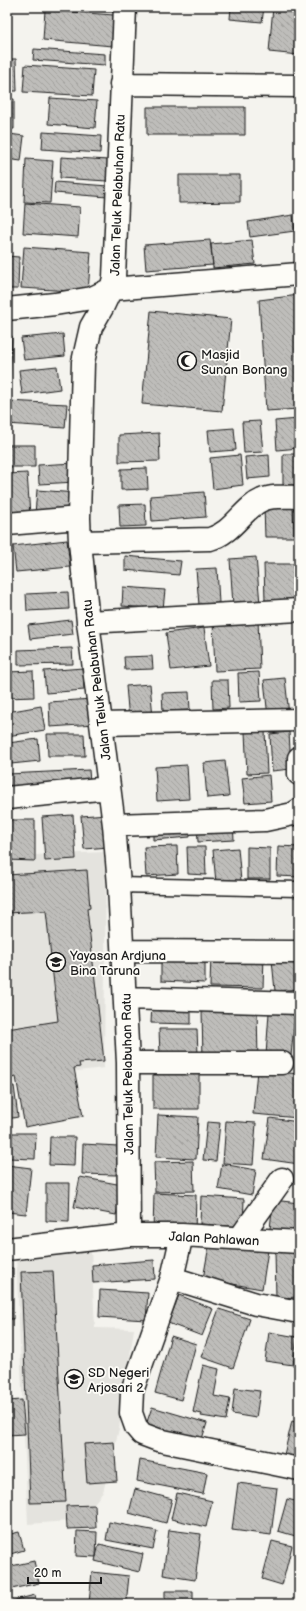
<svg xmlns="http://www.w3.org/2000/svg" width="306" height="1611" viewBox="0 0 306 1611" font-family="'Balsamiq Sans',sans-serif">
<defs>
<pattern id="building-back-hatch" width="6" height="6" patternUnits="userSpaceOnUse"><rect width="6" height="6" fill="#bebdba"/><path d="M-1 5l2 2M0 0l6 6M5-1l2 2" fill="none" stroke="#a3a29f"/></pattern>
</defs>
<rect width="100%" height="100%" fill="#f4f3ee"/>
<filter id="ink" filterUnits="userSpaceOnUse"><feTurbulence type="fractalNoise" baseFrequency=".025" numOctaves="2"/><feDisplacementMap in="SourceGraphic" scale="8" xChannelSelector="R" yChannelSelector="G"/><feConvolveMatrix kernelMatrix="1 2 1 2 8 2 1 2 1" color-interpolation-filters="sRGB"/></filter>
<g filter="url(#ink)">
<path fill="#e4e3de" d="M106 852 104 1068 7 1079V856Z
M91 1249 95 1328 134 1329 119 1429 103 1492 81 1520 28 1524 16 1254Z"/>
<path fill="url(#building-back-hatch)" stroke="#1c1c1c" d="M7 7H10L11 52H7Z
M94 7H119V12L93 10Z
M231 7H264L262 22 230 19Z
M273 7H299V55L269 52Z
M45 10 114 15 113 46 43 40Z
M34 49 105 54V65L33 60Z
M7 59H16L17 91H7Z
M25 65 94 70 92 96 23 92Z
M50 98 97 101 95 128 48 124Z
M7 99H14V129H7Z
M147 107H245V135H147Z
M43 132 101 136 100 153 42 149Z
M9 134 24 136 21 161 7 159Z
M61 157 108 160 107 181 60 178Z
M26 159 53 161 50 203 24 202Z
M179 175H240V202L179 203Z
M55 182 108 186V197L54 193Z
M25 203 80 207 78 237 23 233Z
M293 215 295 231 250 237 248 222Z
M210 240 213 265 146 270 144 245Z
M252 240 255 264 213 268 211 244Z
M24 247 91 252 88 292 21 288Z
M7 256 19 257 18 289H7Z
M299 295V409L266 411 259 300Z
M151 311 231 319 222 411 142 404Z
M63 334 65 356 24 360 21 338Z
M7 335 12 336 9 392H7Z
M57 366 60 389 22 394 19 370Z
M7 401 67 404 65 428 7 424Z
M299 419V448L277 450 275 421Z
M260 421 263 452 244 453 242 422Z
M234 428 236 450 210 452 208 430Z
M159 433 160 461 119 462V435Z
M7 445H35V467H7Z
M283 454H299V485H283Z
M240 455 243 485 213 489 210 458Z
M269 455 270 477 247 479 245 457Z
M75 463 76 482 39 484 38 465Z
M147 468 148 489 121 490V469Z
M27 473 30 515 8 516 7 474Z
M37 490 76 493 75 517 35 514Z
M204 492 206 517 152 521 150 496Z
M145 504 146 526 120 527 119 505Z
M293 506 294 537H265L264 507Z
M67 540 70 567 16 572 13 546Z
M125 556 181 561 179 575 125 570Z
M256 557 260 604 233 606 230 559Z
M264 564H294L295 600 265 601Z
M217 568 219 603 199 605 196 569Z
M7 573H10L9 623H7Z
M123 587 165 590 163 609 122 606Z
M68 592 69 609 27 611 26 594Z
M71 620 73 634 30 639 28 625Z
M258 620 260 669 215 671 213 621Z
M204 628 209 666 171 670 166 633Z
M72 648 73 664 18 665V650Z
M152 656 153 669 125 670 124 657Z
M83 668 84 690 46 693 44 671Z
M33 671 34 697 7 698V672Z
M259 672 261 701 239 702 238 673Z
M285 678 289 715 268 717 264 680Z
M212 680H228L229 708 213 709Z
M150 684 153 717 129 720 126 686Z
M189 692 190 710 163 711 162 693Z
M92 699 95 724 50 727 49 702Z
M41 706 45 730 7 736V712Z
M265 731 267 773 247 774 245 732Z
M289 732 291 769 272 771 270 734Z
M47 734H84L85 756H48Z
M38 739 40 761 11 764 8 743Z
M225 761 229 796 207 798 204 763Z
M187 765 189 799 157 801 155 767Z
M89 770 90 782 9 787 8 774Z
M269 775 271 801 245 803 242 778Z
M107 814 109 847 84 849 81 816Z
M73 815 76 859 45 861 42 817Z
M7 820H35V861L7 860Z
M233 823 234 840 198 842 197 825Z
M189 826 190 837 153 840V829Z
M177 846 178 874 146 876 144 847Z
M278 846 299 847V877L277 876Z
M187 847H205L206 875 188 874Z
M247 847 270 848V879H247Z
M238 848 241 881 216 883 213 850Z
M87 870 90 908 87 909 104 1061 79 1063 80 1067 74 1068 83 1116 25 1127 16 1077 7 1079V1029L58 1021 46 911 7 913V875Z
M211 953 264 955 263 988 210 987Z
M161 956 205 958V983L161 981Z
M296 958 299 989 275 991 272 960Z
M152 1003 191 1004V1024L151 1023Z
M257 1008 258 1060 203 1061 202 1009Z
M269 1013 295 1015 291 1056 266 1055Z
M159 1029H197L198 1054 160 1055Z
M153 1069 199 1070V1109H153Z
M257 1070 299 1074V1118L253 1114Z
M14 1086 18 1117 7 1119V1087Z
M158 1115 198 1117 196 1159 156 1157Z
M270 1118 299 1122V1164L264 1159Z
M226 1121 256 1123 253 1165 223 1163Z
M207 1122 220 1123 216 1161 203 1160Z
M7 1133H36L35 1159 7 1158Z
M50 1137H75L74 1166 49 1165Z
M83 1144 118 1146 116 1175 82 1174Z
M193 1161 194 1191 155 1192 154 1162Z
M222 1164 256 1170 252 1195 218 1189Z
M7 1165 31 1168 26 1214 7 1212Z
M80 1177 122 1185 116 1215 74 1207Z
M46 1183H70L69 1222 46 1221Z
M154 1193 196 1195 195 1233 153 1232Z
M201 1196 244 1199 243 1227 200 1224Z
M273 1200 299 1203V1232L270 1229Z
M210 1240 268 1250 262 1289 203 1279Z
M275 1251H299V1297L276 1298Z
M154 1260 155 1279 93 1283 92 1265Z
M7 1268H13V1319H7Z
M53 1271 66 1502 30 1503 21 1272Z
M100 1290 148 1293 146 1320 99 1317Z
M179 1295 213 1309 202 1336 168 1323Z
M219 1309 250 1319 233 1368 201 1357Z
M269 1332 297 1337 293 1365 265 1361Z
M171 1336 196 1344 181 1400 155 1393Z
M203 1365 219 1369 214 1396 230 1399 226 1420 201 1416 202 1414 193 1412Z
M235 1388 260 1391 256 1418 232 1414Z
M22 1400 25 1434 7 1435V1401Z
M152 1407 207 1423 201 1442 146 1425Z
M292 1421 299 1423V1451L296 1462 283 1459Z
M114 1442 117 1481 87 1483 84 1444Z
M140 1460 207 1473 203 1494 137 1481Z
M238 1483 277 1488 271 1535 232 1530Z
M135 1489 172 1499 166 1523 129 1513Z
M177 1493 212 1501 206 1527 171 1519Z
M287 1499 299 1502V1537L278 1531Z
M95 1505 96 1528 67 1529 66 1506Z
M109 1522 157 1531 153 1549 106 1540Z
M169 1530 201 1534 195 1580 163 1575Z
M77 1531 97 1532 96 1557 76 1556Z
M19 1532 24 1550 7 1555V1535Z
M272 1541 292 1546 282 1585 262 1579Z
M99 1544 143 1554 139 1572 95 1561Z
M34 1561 39 1583 7 1590V1567Z
M92 1572 129 1576 126 1604 89 1603Z
M165 1591H193V1604H165Z
M35 1595 37 1604H7V1602Z"/>
<g fill="none" stroke-linecap="round" stroke-linejoin="round">
<g stroke="#1c1c1c" stroke-width="17">
<path id="lane" d="M119 885 299 889"/>
</g>
<g stroke="#1c1c1c" stroke-width="25">
<path id="street" d="M125 7 114 278 111 289 103 306 91 327 83 362 79 518 80 542 88 622 114 825 119 885 128 1063 129 1235
M121 84 299 86
M7 309 55 304 92 298 111 289 299 274
M7 524 79 518
M80 542 210 539C233 533 243 508 262 500 273 495 288 497 299 497
M88 622 299 610
M101 724 299 720
M299 774V758
M7 798 109 788
M114 825 265 820 293 814 299 810
M123 951 299 952
M125 998 299 1003
M128 1063H282
M182 1235 172 1278 256 1304 299 1312
M240 1238 282 1179
M7 1249 129 1235H182L299 1242
M172 1278 132 1391 131 1413 136 1427 142 1434 158 1440 299 1469"/>
</g>
<use href="#lane" stroke="#fdfcf7" stroke-width="14"/>
<use href="#street" stroke="#fdfcf7" stroke-width="22"/>
</g>
</g>
<defs>
<g id="mosque-ring" transform="scale(1)"><circle r="9.5" fill="#fdfcf7" stroke="#1c1c1c" stroke-width="1.5"/><path d="M3.5-4.9A6 6 0 1 0 3.5 4.9A5 5 0 1 1 3.5-4.9Z" fill="#1c1c1c"/></g>
<g id="school-ring" transform="scale(1)"><circle r="9.5" fill="#fdfcf7" stroke="#1c1c1c" stroke-width="1.5"/><path d="M0-5L7-2L0 1L-7-2ZM-4 1L0 2.5L4 1V4Q0 6-4 4Z" fill="#1c1c1c"/></g>
</defs>
<g fill-rule="evenodd">
<use href="#mosque-ring" x="187" y="361"/>
<use href="#school-ring" x="56" y="962"/>
<use href="#school-ring" x="74" y="1379"/>
</g>
<g text-anchor="middle" stroke-width="3.5" stroke-linejoin="round" paint-order="stroke">
<g font-size="13" fill="#1c1c1c" stroke="#fdfcf7">
<text transform="translate(117 195) rotate(-88)" y="5">Jalan Teluk Pelabuhan Ratu</text>
<text transform="translate(96 680) rotate(-97)" y="5">Jalan Teluk Pelabuhan Ratu</text>
<text transform="translate(127 1074) rotate(-91)" y="5">Jalan Teluk Pelabuhan Ratu</text>
<text transform="translate(214 1238) rotate(3)" y="5">Jalan Pahlawan</text>
</g>
<g font-size="13" fill="#1c1c1c" stroke="#fdfcf7" text-anchor="start">
<text x="201" y="359">Masjid<tspan x="201" dy="15">Sunan Bonang</tspan></text>
<text x="70" y="960">Yayasan Ardjuna<tspan x="70" dy="15">Bina Taruna</tspan></text>
<text x="88" y="1377">SD Negeri<tspan x="88" dy="15">Arjosari 2</tspan></text>
</g>
</g>
<rect width="306" height="1611" fill="none" stroke="#fdfcf7" stroke-width="24"/>
<rect x="12" y="12" width="282" height="1587" fill="none" stroke="#1c1c1c" stroke-width="1.5" filter="url(#ink)"/>
<path d="M28 1577v6h73v-6" fill="none" stroke="#1c1c1c" stroke-width="2"/>
<text x="34" y="1577" font-size="12" fill="#1c1c1c" stroke="#fdfcf7" stroke-width="3" paint-order="stroke">20 m</text>
</svg>
